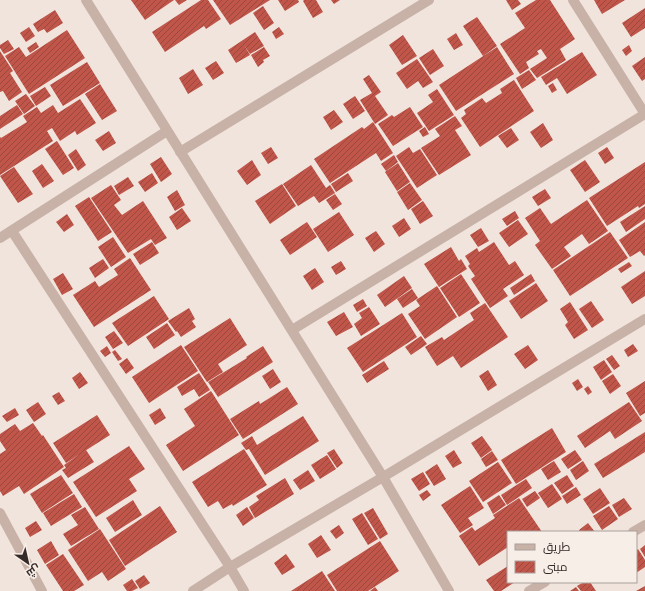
<svg xmlns="http://www.w3.org/2000/svg" width="645" height="591" viewBox="0 0 645 591" font-family="Raleway,Cairo,sans-serif">
<defs>
<pattern id="building-hatch" width="6" height="6" patternUnits="userSpaceOnUse"><rect width="6" height="6" fill="#c0554a"/><path d="M-1 1l2-2M0 6l6-6M5 7l2-2" fill="none" stroke="#9d473e"/></pattern>
</defs>
<rect width="100%" height="100%" fill="#f1e4dc"/>
<path fill="url(#building-hatch)" d="M131 0H174L145 20Z
M175 0H187L179 5Z
M201 0H208L221 19 206 29 204 26 165 52 152 32Z
M213 0H270L230 25Z
M278 0H298L299 2 285 11Z
M304 0H316L323 12 313 18 303 1Z
M331 0H340L334 4Z
M506 0H518L521 4 512 10Z
M536 0H550L575 39 560 49 566 60 537 78 530 69 547 58 541 49 537 51 539 54 526 62 529 68 520 74 500 44 525 28 515 13Z
M594 0H625L602 14Z
M263 6 274 23 264 30 253 13Z
M645 8V28L631 37 622 23Z
M55 10 63 23 47 33 44 29 38 32 33 24Z
M477 17 497 46 483 56 463 26Z
M29 27 35 36 26 42 20 33Z
M279 27 284 34 276 39 272 32Z
M67 30 85 58 29 94 5 56 19 47 26 57Z
M255 32 264 46 250 54 244 45 250 55 236 63 228 50Z
M456 33 463 45 454 50 447 39Z
M403 35 417 56 402 65 389 45Z
M8 40 14 49 4 54 0 48V45Z
M36 42 39 47 30 53 27 48Z
M629 45 632 51 626 56 622 50Z
M264 47 270 56 263 60 264 62 258 67 251 55Z
M497 47 514 74 456 111 439 85Z
M433 49 444 66 430 75 419 58Z
M0 51 13 71 10 73 22 92 9 101 3 91 0 92Z
M582 52 597 75 567 94 557 78 546 85 541 77Z
M645 57V79L642 81 632 66Z
M417 59 433 82 423 88 418 81 407 89 396 73Z
M216 61 224 73 213 80 205 68Z
M87 62 100 83 63 106 50 85Z
M193 69 203 85 188 94 179 78Z
M529 70 536 80 522 89 516 78Z
M369 75 381 92 375 96 388 115 375 124 360 100 372 93 363 79Z
M514 80 534 111 480 147 461 118 466 114 464 110 482 98 486 103 502 93 500 89Z
M553 83 557 90 552 93 548 86Z
M100 84 117 111 102 120 85 94Z
M45 87 51 96 36 106 30 96Z
M437 89 454 115 429 131 417 113 433 102 428 95Z
M26 94 35 106 24 114 15 101Z
M355 96 365 111 353 119 343 104Z
M80 99 96 123 77 135 75 131 60 141 52 128 47 131 53 141 0 175V137L1 138 27 122 23 116 37 107 41 113 53 105 58 113Z
M17 105 23 114 0 129V116Z
M410 107 423 127 393 146 378 124 392 115 394 117Z
M334 110 343 122 331 130 323 117Z
M455 116 462 126 455 130 471 155 439 175 421 148 440 136 435 129Z
M373 122 393 153 381 161 376 153 330 183 314 159 362 127 364 129Z
M543 123 553 140 541 148 530 132Z
M425 127 429 134 423 137 419 131Z
M511 128 519 140 507 148 498 136Z
M109 131 116 143 103 151 95 140Z
M57 141 74 168 63 175 45 149Z
M271 147 278 158 268 164 261 153Z
M409 147 413 153 420 149 437 175 417 188 396 156Z
M607 147 614 158 605 164 598 153Z
M76 149 86 165 78 171 68 155Z
M394 155 398 162 386 171 381 164Z
M161 157 172 174 161 182 150 164Z
M252 160 261 175 247 185 237 171Z
M585 160 600 182 585 192 570 170Z
M645 162V204L639 208 638 206 607 226 589 198Z
M398 163 410 182 397 191 385 172Z
M42 164 54 181 43 188 32 171Z
M311 165 326 188 330 185 335 193 319 203 314 196 298 206 283 184Z
M14 167 33 194 18 203 0 176Z
M152 173 158 183 145 192 138 182Z
M348 173 353 181 336 192 331 184Z
M128 177 134 186 119 195 114 186Z
M410 183 422 200 408 210 397 192Z
M282 184 296 206 270 224 255 201Z
M111 185 121 200 114 205 122 215 143 201 167 238 155 245 151 239 128 253 91 198Z
M545 189 551 198 538 206 532 197Z
M177 190 185 205 175 211 167 197Z
M335 194 342 204 333 210 326 200Z
M89 197 112 232 98 241 75 206Z
M587 200 608 231 589 244 582 234 564 247 571 256 552 269 535 245 540 241 525 218 540 208 551 224Z
M423 201 433 216 420 224 411 209Z
M645 206V219L626 232 620 222Z
M182 208 191 221 177 230 169 217Z
M515 211 519 218 507 226 502 219Z
M339 212 354 235 328 252 313 229Z
M67 214 74 225 64 232 56 222Z
M404 218 411 229 399 237 392 226Z
M518 220 528 234 509 247 499 233Z
M307 222 317 237 290 255 280 240Z
M645 222V255L644 256 640 251 630 257 619 240Z
M481 228 489 241 478 247 470 235Z
M376 231 385 244 374 252 365 238Z
M610 232 628 258 570 296 553 270Z
M113 237 126 257 111 267 98 247Z
M152 242 159 253 140 265 133 254Z
M494 242 509 265 515 261 524 275 503 289 508 296 490 308 471 279 475 276 468 266 470 264 465 256 477 248 479 252Z
M451 247 459 261 461 259 467 269 439 287 424 264Z
M130 258 151 290 94 327 73 295 95 281 99 287 118 275 114 269Z
M103 259 109 268 95 278 89 268Z
M341 261 346 269 336 275 331 267Z
M629 262 632 266 621 273 618 269Z
M315 268 324 282 312 290 303 276Z
M645 271V296L632 304 621 287Z
M63 273 73 289 62 295 53 279Z
M461 274 480 303 459 317 440 288Z
M531 274 535 281 514 295 510 288Z
M404 276 412 288 385 307 377 295Z
M536 283 548 301 521 319 509 301Z
M437 286 457 317 425 339 408 314 420 306 416 300Z
M412 289 418 298 403 308 397 299Z
M154 296 169 319 128 346 112 323Z
M363 299 367 306 357 312 353 305Z
M591 301 604 320 592 328 579 309Z
M570 302 588 330 574 339 565 325 568 322 560 309Z
M485 303 508 337 461 368 453 356 437 366 425 347 442 337 444 340 474 320 470 313Z
M369 307 380 324 361 336 354 324 362 318 359 313Z
M189 308 195 319 192 321 196 327 181 337 177 331 176 332 168 321Z
M344 312 353 327 336 336 327 322Z
M402 313 417 337 363 372 347 348Z
M230 318 247 345 218 364 223 372 207 382 184 347Z
M167 323 175 335 154 349 146 337Z
M114 331 123 343 113 349 105 337Z
M421 336 427 344 411 355 405 347Z
M633 344 638 351 628 357 624 350Z
M181 345 198 371 149 403 132 377Z
M528 345 538 360 525 369 514 354Z
M107 346 111 353 105 357 100 351Z
M263 346 273 362 218 397 208 382 247 358 246 357Z
M115 350 122 359 118 361 112 352Z
M612 355 620 366 614 370 606 359Z
M127 358 134 368 126 374 119 364Z
M604 360 612 372 601 380 593 367Z
M384 361 389 369 367 383 362 375Z
M273 369 281 382 270 389 262 376Z
M488 370 497 385 488 391 479 376Z
M80 372 88 383 79 389 72 378Z
M199 373 210 390 199 397 194 389 182 396 177 387Z
M613 374 621 386 610 394 602 381Z
M578 379 583 387 577 391 572 383Z
M645 381V413L640 416 626 393Z
M588 386 592 392 588 395 584 389Z
M287 387 298 404 243 439 230 419 259 401 260 404Z
M211 391 239 435 183 471 166 445 195 426 184 409Z
M59 392 65 401 58 405 52 396Z
M38 402 46 414 34 422 26 410Z
M629 402 642 421 615 439 610 431 585 448 577 436Z
M15 408 19 415 7 422 2 416Z
M160 408 166 418 155 425 149 415Z
M97 415 110 435 66 463 53 443Z
M303 416 319 441 265 475 249 449 246 450 241 443 252 436 257 445Z
M33 423 42 436 43 435 64 467 24 494 19 486 3 496 0 491V454L6 450 0 441V434L15 424 20 431Z
M552 428 566 452 516 484 501 460Z
M645 432V452L603 478 594 464Z
M482 436 492 450 481 458 471 443Z
M129 446 145 469 129 479 137 491 96 517 73 482Z
M244 449 267 485 233 506 232 504 223 509 218 501 208 507 192 482Z
M334 449 343 463 337 468 327 453Z
M86 450 94 462 68 478 62 470 66 468 64 465Z
M454 450 462 463 453 468 445 456Z
M575 450 582 460 568 469 561 459Z
M492 451 498 460 486 467 481 459Z
M327 455 336 469 320 479 311 465Z
M554 461 561 472 548 480 541 469Z
M583 461 589 471 576 480 570 470Z
M498 462 512 483 483 502 469 481Z
M437 464 446 479 434 486 425 472Z
M308 470 315 481 300 490 293 480Z
M423 472 430 484 419 491 411 479Z
M61 475 73 493 42 513 30 494Z
M567 475 574 486 562 494 554 483Z
M285 478 294 494 255 518 249 507 259 500 256 496Z
M526 479 532 488 507 505 501 495Z
M552 484 562 499 548 508 538 493Z
M470 486 484 508 468 518 473 525 460 533 441 505Z
M576 487 581 495 567 504 562 496Z
M600 488 610 503 593 514 583 499Z
M427 490 431 495 423 501 419 495Z
M535 491 540 498 527 507 522 499Z
M74 494 82 507 51 526 43 513Z
M499 495 506 505 493 514 487 503Z
M519 498 542 532H508V547L479 566 459 536 472 527 475 531 495 518 493 515Z
M624 498 632 509 619 517 612 505Z
M133 500 142 515 115 532 106 518Z
M160 506 177 532 125 566 109 540Z
M609 506 618 519 602 530 593 516Z
M85 507 99 529 71 546 63 534 78 525 71 515Z
M247 507 254 518 243 526 236 515Z
M373 508 388 534 380 539 364 513Z
M362 513 378 539 368 545 352 519Z
M36 521 42 530 30 537 25 528Z
M588 523 595 532H580L579 530Z
M339 525 344 533 336 539 330 531Z
M100 529 126 569 108 581 102 572 88 581 68 550Z
M321 535 331 550 317 558 308 544Z
M51 541 59 555 45 564 37 550Z
M380 541 399 571 368 591H337L327 575Z
M645 545V557L640 549Z
M638 549 645 560V567L636 573V551Z
M63 554 84 585 74 591H63L46 565Z
M286 554 295 567 282 575 274 563Z
M508 566V582H515L501 591H494L486 580Z
M322 571 335 591H291Z
M144 575 150 583 140 589 135 581Z
M132 579 138 588 132 591H127L123 585Z
M584 582H590L596 591H581L577 586Z
M645 586V591H636Z
M375 587 378 591H370Z
M576 587 579 591H570Z"/>
<g fill="none" stroke-linecap="round" stroke-linejoin="round">
<path stroke="#c8b2a8" stroke-width="10" d="M573 0 645 114
M180 152 429 0
M12 231 230 567 244 591
M0 238 167 131
M292 330 645 114
M0 513 42 591
M633 532 645 525
M193 591 230 567 383 477 645 319
M529 591 545 582"/>
<path stroke="#c8b2a8" stroke-width="10" d="M86 0 383 477 449 591"/>
</g>
<rect x="507" y="531" width="130" height="52" fill="#f8eee8" stroke="#aaa09b"/>
<rect x="515" y="544" width="20" height="6" fill="#c8b2a8" stroke="#aaa09b"/>
<text x="543" y="551" font-size="12" fill="#352a28">طريق</text>
<rect x="515" y="561" width="20" height="12" fill="url(#building-hatch)" stroke="#aaa09b"/>
<text x="543" y="571" font-size="12" fill="#352a28">مبنى</text>
<g transform="translate(28 563) rotate(146)" stroke="#f8eee8" stroke-width="3" paint-order="stroke">
<path d="M0-3L7 15L0 10L-7 15Z" fill="#352a28"/>
<text y="-6" font-size="11" font-weight="bold" text-anchor="middle" fill="#352a28">ش</text>
</g>
</svg>
